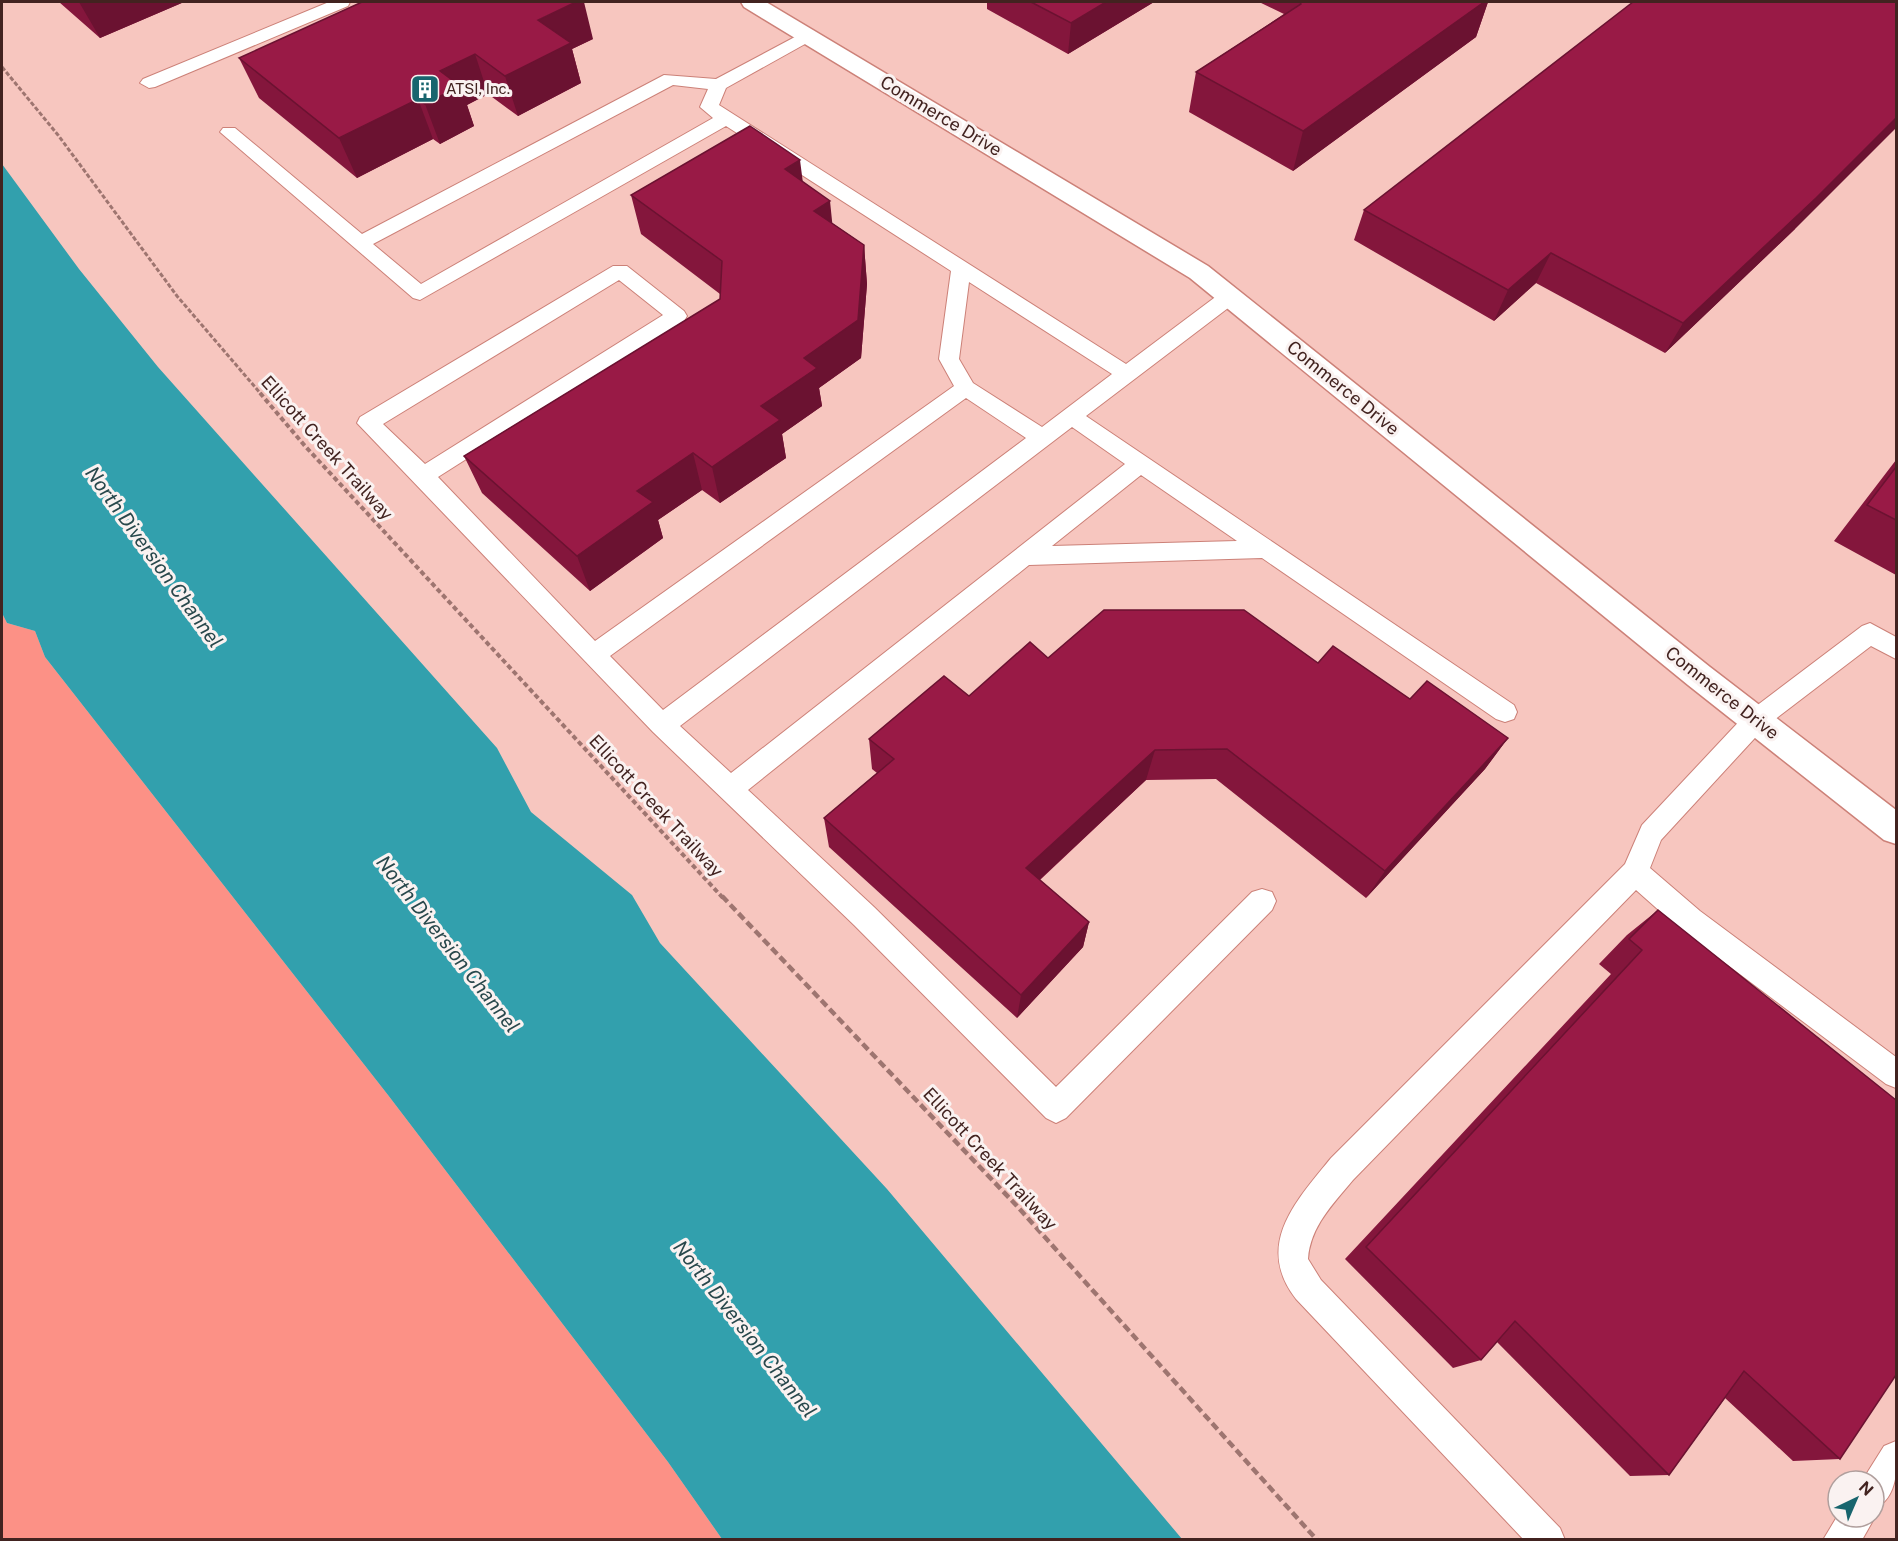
<svg xmlns="http://www.w3.org/2000/svg" width="1898" height="1541" viewBox="0 0 1898 1541" font-family="'Public Sans',sans-serif">
<rect width="100%" height="100%" fill="#f7c6bf"/>
<path fill="#fc9186" d="M2 613 7 623 35 631 45 657 388 1095 668 1462 722 1539H2Z"/>
<path fill="#32a0ad" d="M2 164 79 269 158 367 497 748 531 812 632 895 660 943 887 1189 1182 1539H722L668 1462 388 1095 45 657 35 631 7 623 2 613Z"/>
<g fill="none" stroke-linecap="round" stroke-linejoin="round">
<g stroke="#cc8178" stroke-width="2">
<path id="lane" d="M329 2H350L348 6 155 87 149 88 140 83 143 79Z
M808 30 814 31 816 35 814 39 726 88 719 105 1126 364 1222 292H1236L1239 297 1236 302 1086 416 1514 705 1517 712 1514 719 1505 722 1496 719 1262 558 1029 565 748 790 874 907 1056 1087 1252 892 1262 889 1272 892 1276 901 1272 910 1066 1118 1056 1123 1046 1118 854 925 653 732 357 423 360 417 613 266H627L684 311 687 316 684 321 438 477 595 641 954 386 939 359 951 271 726 126 420 300 413 298 220 132 223 128H235L362 234 664 75 716 79ZM673 85 708 89 700 107 713 118 421 284 373 244ZM619 280 663 315 425 464 383 424ZM969 282 1112 374 1042 427 973 383 959 359ZM966 398 1026 438 663 710 610 656ZM1072 427 1125 464 731 773 680 726ZM1141 475 1237 541 1052 546Z
M1870 623 1896 637V659L1871 646 1765 727 1661 840 1650 868 1700 911 1896 1057V1088L1886 1084 1680 929 1636 890 1353 1180C1333 1204 1310 1227 1308 1259L1321 1280 1560 1528 1565 1540H1524L1296 1299C1254 1245 1296 1201 1331 1158L1625 864 1642 825 1747 713 1862 626Z
M1896 1441C1898 1467 1898 1498 1874 1509V1481H1862L1884 1446Z
M1874 1514 1875 1517 1862 1540H1823L1838 1515V1517H1874Z"/>
</g>
<g stroke="#cc8178" stroke-width="3">
<path id="street" d="M741 2H766L1208 266 1710 667 1896 810V844L1884 840 1688 685 1190 278 744 7Z"/>
</g>
<path stroke="#9e7570" stroke-width="3" stroke-dasharray="4.5 2" stroke-linecap="butt" d="M2 67 58 135 177 296 261 394"/>
<path stroke="#9e7570" stroke-width="4" stroke-dasharray="5 3" stroke-linecap="butt" d="M260 393 305 446 723 898"/>
<path stroke="#9e7570" stroke-width="4.5" stroke-dasharray="8 4" stroke-linecap="butt" d="M722 896 1016 1205 1317 1540"/>
<use href="#lane" fill="#fff" fill-rule="evenodd"/>
<use href="#street" fill="#fff" fill-rule="evenodd"/>
</g>
<path fill="#84163c" d="M59 2H184L100 38Z
M987 2H1154L1068 54 987 9Z
M1259 2H1488L1476 37 1293 171 1189 112 1196 72 1284 14Z
M593 39 572 49 581 83 518 116 488 94 467 105 474 126 440 144 433 139 357 178 259 98 239 58Z
M803 182 832 223 864 245 867 284 861 358 819 388 822 406 782 434 786 458 720 503 702 490 658 520 663 538 590 591 482 493 464 456 720 299V294L641 234 631 195Z
M1364 210 1795 229 1665 353 1536 283 1494 321 1354 240Z
M1896 460V575L1834 541Z
M1048 658 1318 663 1410 699 1508 738 1485 769 1366 898 1216 779 1146 780 1040 880 1089 922 1083 947 1017 1018 829 847 824 818 877 773 872 769 869 739 969 696Z
M1658 910 1840 1459 1793 1461 1725 1398 1669 1475 1630 1476 1497 1342 1481 1360 1453 1368 1345 1259 1611 974 1599 964 1627 935Z"/>
<path fill="#6b1231" d="M79 2H184L100 38Z
M576 2H584L593 39 572 49 581 83 518 116 505 76 538 20Z
M1106 2H1154L1068 54 1071 23Z
M1484 2H1488L1476 37 1293 171 1303 131Z
M475 54 488 94 467 105 474 126 440 144 425 104 440 71Z
M418 99 433 139 357 178 339 138Z
M1896 118V128L1795 229 1665 353 1683 323Z
M800 160 805 199 785 169Z
M830 201 834 240 814 211Z
M864 245 867 284 861 358 819 388 822 406 782 434 786 458 720 503 712 467 761 406 804 358Z
M1551 253 1536 283 1494 321 1508 290Z
M693 453 702 490 658 520 663 538 590 591 577 556 637 491Z
M1508 738 1485 769 1366 898 1385 871Z
M1155 750 1146 780 1023 895 1026 868Z
M1089 922 1083 947 1017 1018 1021 995Z"/>
<path fill="#991a46" stroke="#6b1231" stroke-width="1.5" d="M362 2H576L538 20 571 43 505 76 475 54 440 71 460 86 425 104 418 99 339 138 239 58Z
M1031 2H1106L1071 23Z
M1300 2H1484L1303 131 1196 72 1301 4Z
M1633 2H1896V118L1816 198 1683 323 1551 253 1508 290 1364 210Z
M750 126 800 160 785 169 830 201 814 211 864 245 858 320 804 358 817 368 761 406 780 420 712 467 693 453 637 491 653 502 577 556 464 456 720 299 722 261 631 195Z
M1896 467V520L1867 505Z
M1104 610H1244L1318 663 1333 646 1410 699 1427 681 1508 738 1385 871 1227 749 1155 750 1026 868 1089 922 1021 995 824 818 894 759 869 739 944 676 969 696 1030 642 1048 658Z
M1658 910 1896 1100V1375L1840 1459 1744 1371 1669 1475 1515 1321 1481 1360 1366 1247 1642 950 1629 939Z"/>
<defs>
<g id="building-square" transform="scale(1.5)"><rect x="-9" y="-9" width="18" height="18" rx="4" fill="#18656e" stroke="#faf2f1"/><path d="M-4-6H4V6H1V3H-1V6H-4ZM-2.5-4.3h1.7v1.8h-1.7ZM.8-4.3h1.7v1.8H.8ZM-2.5-1h1.7V.8h-1.7ZM.8-1h1.7V.8H.8Z" fill="#fff"/></g>
</defs>
<g fill-rule="evenodd">
<use href="#building-square" x="425" y="89"/>
</g>
<g text-anchor="middle" stroke-width="6" stroke-linejoin="round" paint-order="stroke">
<g font-size="15" fill="#422320" stroke="#faf2f1" text-anchor="start">
<text x="446" y="94">ATSI, Inc.</text>
</g>
<g font-size="18" fill="#422320" stroke="#faf2f1">
<text transform="translate(941 116) rotate(31)" y="6">Commerce Drive</text>
<text transform="translate(1343 388) rotate(39)" y="6">Commerce Drive</text>
<text transform="translate(327 448) rotate(48)" y="6">Ellicott Creek Trailway</text>
<text transform="translate(1722 693) rotate(38)" y="6">Commerce Drive</text>
<text transform="translate(656 806) rotate(47)" y="6">Ellicott Creek Trailway</text>
<text transform="translate(990 1159) rotate(47)" y="6">Ellicott Creek Trailway</text>
</g>
<g font-size="20" font-style="italic" fill="#28484c" stroke="#faf2f1">
<text transform="translate(154 557) rotate(54)" y="7">North Diversion Channel</text>
<text transform="translate(448 944) rotate(52)" y="7">North Diversion Channel</text>
<text transform="translate(745 1329) rotate(52)" y="7">North Diversion Channel</text>
</g>
</g>
<rect width="1898" height="1541" fill="none" stroke="#422320" stroke-width="6"/>
<g transform="translate(1856 1499) rotate(44)"><circle r="28" fill="#faf2f1" stroke="#b09f9d" stroke-width="1.5"/>
<path d="M0-4.5L10 22L0 15L-10 22Z" fill="#18656e"/>
<text y="-9" font-size="16" font-weight="bold" text-anchor="middle" fill="#422320">N</text>
</g>
</svg>
